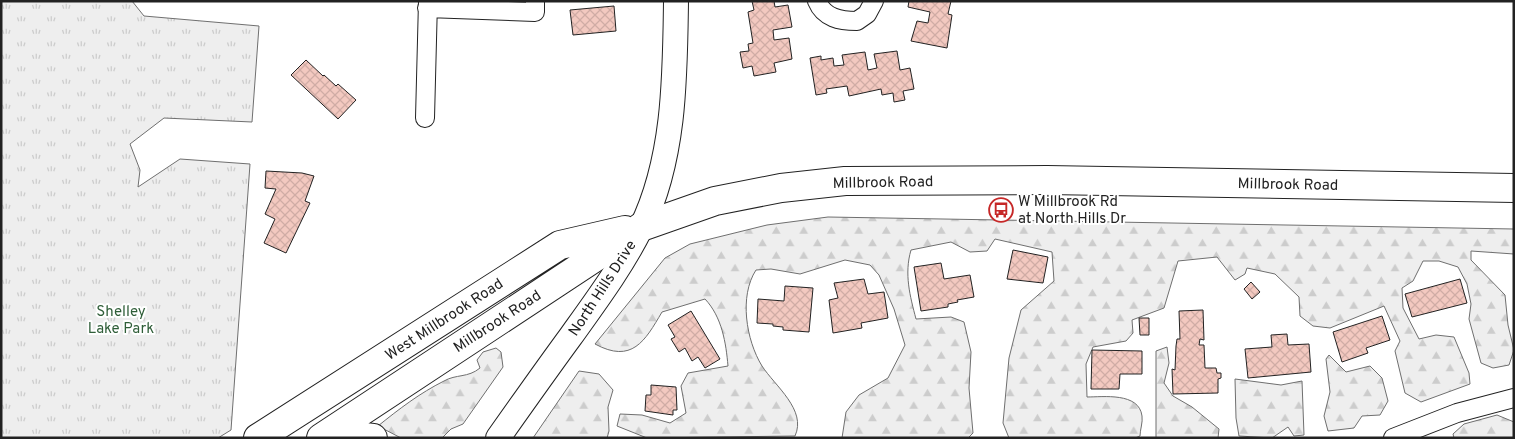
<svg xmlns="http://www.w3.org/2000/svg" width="1515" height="439" viewBox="0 0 1515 439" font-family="Overpass,sans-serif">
<defs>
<pattern id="forest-firs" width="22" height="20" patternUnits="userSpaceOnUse" patternTransform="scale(1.25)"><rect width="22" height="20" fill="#eee"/><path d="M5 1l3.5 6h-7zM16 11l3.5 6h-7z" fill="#ccc"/></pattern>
<pattern id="park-tufts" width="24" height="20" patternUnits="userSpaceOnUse" patternTransform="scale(1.25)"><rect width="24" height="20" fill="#eee"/><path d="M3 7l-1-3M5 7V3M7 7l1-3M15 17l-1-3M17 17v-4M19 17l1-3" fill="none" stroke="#ccc"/></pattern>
<pattern id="building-cross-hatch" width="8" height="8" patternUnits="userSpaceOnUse" patternTransform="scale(1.25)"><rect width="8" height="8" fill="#f3c9c0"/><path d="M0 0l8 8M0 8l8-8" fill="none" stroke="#d0aca5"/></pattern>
</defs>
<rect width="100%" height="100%" fill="#fff"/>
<path fill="url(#forest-firs)" stroke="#6f6f6f" d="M828 217 1514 229V254L1471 251V260L1505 295 1508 325 1514 350 1509 365 1493 368 1481 363 1469 319 1471 304 1467 284 1458 267 1439 261H1423L1413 281 1402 288 1403 308 1419 339 1436 335 1454 337 1469 373 1470 384 1421 402 1405 393 1395 351 1400 341 1384 306 1330 328 1313 326 1300 316 1299 297 1275 274 1247 268 1245 274 1235 280 1217 257 1178 261 1164 308 1132 320 1133 333 1126 341 1093 347 1086 364 1087 397C1103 397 1139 392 1142 416 1143 422 1140 430 1140 436L1135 438H1009L1003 423 1009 358 1021 310 1054 281 1052 252 995 239 987 251 970 252 951 242 911 250C904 274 910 296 916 319L951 317 964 322 971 352 969 388 973 433 968 438H842L846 412 859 395 888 378 905 345 894 309 879 275 870 265 845 260 800 274 771 269 756 270C739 296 746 340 762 366 775 386 807 410 795 436L647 438 617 426 620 414 642 415 670 423 686 413 681 386 688 373 728 366C726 343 722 317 705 299L662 312C645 341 632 364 595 344L665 258 690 244 767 225Z
M1167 347 1169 363 1164 383 1173 396 1192 407 1219 429 1218 438H1156V351Z
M496 348 501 352 503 367 463 424 451 429 442 438H401L378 426C399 409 420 393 444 381 456 374 468 378 480 368L477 360 483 352Z
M1329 355 1346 372 1370 366 1382 378 1388 401 1380 415 1362 416 1354 428 1328 431 1324 416 1330 392 1326 359Z
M579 371 599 374 613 390 608 407 609 431 607 438H533Z
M1235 379 1281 385 1302 381 1304 435 1294 436 1288 427 1272 438 1239 436 1236 418Z
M1497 415 1514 422V438H1454L1453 434 1464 424Z"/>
<path fill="url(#park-tufts)" stroke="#6f6f6f" d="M1 1H132L144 16 259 26 252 122 164 118 130 144 140 170 138 187 180 159 250 164 231 430 218 438H1Z"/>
<path fill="url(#building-cross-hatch)" stroke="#222" d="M752 1H774L775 7 788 5 792 27 773 30 774 40 789 38 792 59 774 63 776 72 754 76 752 66 743 68 740 52 749 51 748 44 753 43 748 12 754 10Z
M909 1H951L948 14 952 15 947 48 911 41 917 21 928 23 930 12 908 7Z
M614 6 616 31 573 35 570 10Z
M897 51 900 70 910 68 914 89 903 91 905 100 894 102 893 93 882 95 881 89 849 96 847 86 826 89 827 93 816 95 810 58 821 56V60L833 58 834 66 844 65 842 55 865 52 868 70 877 68 874 54Z
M306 60 323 76 324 75 336 86 338 84 356 100 338 119 291 75Z
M266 171 302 173 314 176 305 201 310 203 286 253 264 243 275 219 265 214 276 189 265 188Z
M1013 250 1048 257 1043 283 1007 279Z
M941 263 944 279 970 275 974 297 957 300 958 302 948 304V307L921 311 914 267Z
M864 279 868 294 884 292 888 318 861 323 862 328 833 333 829 300 838 298 834 283Z
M1460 279 1467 303 1412 317 1405 294Z
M1251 282 1260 292 1252 299 1244 289Z
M785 286 813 288 809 332 783 330V327L773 326V324L757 323 758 299 784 301Z
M1203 310 1204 340 1200 339 1199 345H1204L1205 368H1216L1217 373H1221V378L1218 379V393L1173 394 1172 369 1175 370 1176 346 1177 339H1180L1179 311Z
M691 311 720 359 705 368 698 357 692 361 685 348 679 352 671 339 675 337 668 325Z
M1382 316 1390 340 1366 348 1368 353 1342 362 1333 332Z
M1139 318H1149V335H1140Z
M1287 334 1288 345 1309 344 1311 372 1248 378 1245 349 1272 347 1271 335Z
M1092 350 1142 351V374H1120L1119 389H1091Z
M651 385 676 387 677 410H673V415L645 411 646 395H651Z"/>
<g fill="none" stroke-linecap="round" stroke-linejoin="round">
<g stroke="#222" stroke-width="20">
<path id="street" d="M817 1C824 18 840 21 857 21L867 14 874 1
M427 8 535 12V1
M425 118 428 1
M1393 438 1457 413 1514 398"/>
</g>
<g stroke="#222" stroke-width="26">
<path id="secondary" d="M498 438C522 404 546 370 571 336 596 301 622 266 641 228 675 159 675 76 676 1"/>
</g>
<g stroke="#222" stroke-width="30">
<path id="primary" d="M329 433 373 438
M258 438 560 245 625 230
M321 438 641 227 715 201 781 188 845 181 1047 180 1514 188"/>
</g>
<use href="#street" stroke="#fff" stroke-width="18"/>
<use href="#secondary" stroke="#fff" stroke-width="24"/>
<use href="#primary" stroke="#fff" stroke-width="28"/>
</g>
<defs>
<g id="bus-ring" transform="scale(1.25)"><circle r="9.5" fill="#fff" stroke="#c62828" stroke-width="1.5"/><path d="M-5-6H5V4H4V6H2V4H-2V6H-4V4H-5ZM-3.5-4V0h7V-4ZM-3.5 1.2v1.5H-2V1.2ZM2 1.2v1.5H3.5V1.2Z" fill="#c62828"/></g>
</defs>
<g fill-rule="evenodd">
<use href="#bus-ring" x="1001" y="210"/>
</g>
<g text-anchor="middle" stroke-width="4" stroke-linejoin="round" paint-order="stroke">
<g font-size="15" fill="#222" stroke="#fff">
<text transform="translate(883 182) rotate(-1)" y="5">Millbrook Road</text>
<text transform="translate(1288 184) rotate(1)" y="5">Millbrook Road</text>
<text transform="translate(602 288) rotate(-57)" y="5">North Hills Drive</text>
<text transform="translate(444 319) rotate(-33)" y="5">West Millbrook Road</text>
<text transform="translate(497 321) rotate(-33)" y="5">Millbrook Road</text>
</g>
<g font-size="15" fill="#222" stroke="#fff" text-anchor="start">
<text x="1018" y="206">W Millbrook Rd<tspan x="1018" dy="17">at North Hills Dr</tspan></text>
</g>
<g font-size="15" fill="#2f5e38" stroke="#fff">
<text x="121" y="316">Shelley<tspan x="121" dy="17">Lake Park</tspan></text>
</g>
</g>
<rect width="1515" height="439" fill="none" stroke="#222222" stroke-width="5"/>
</svg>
